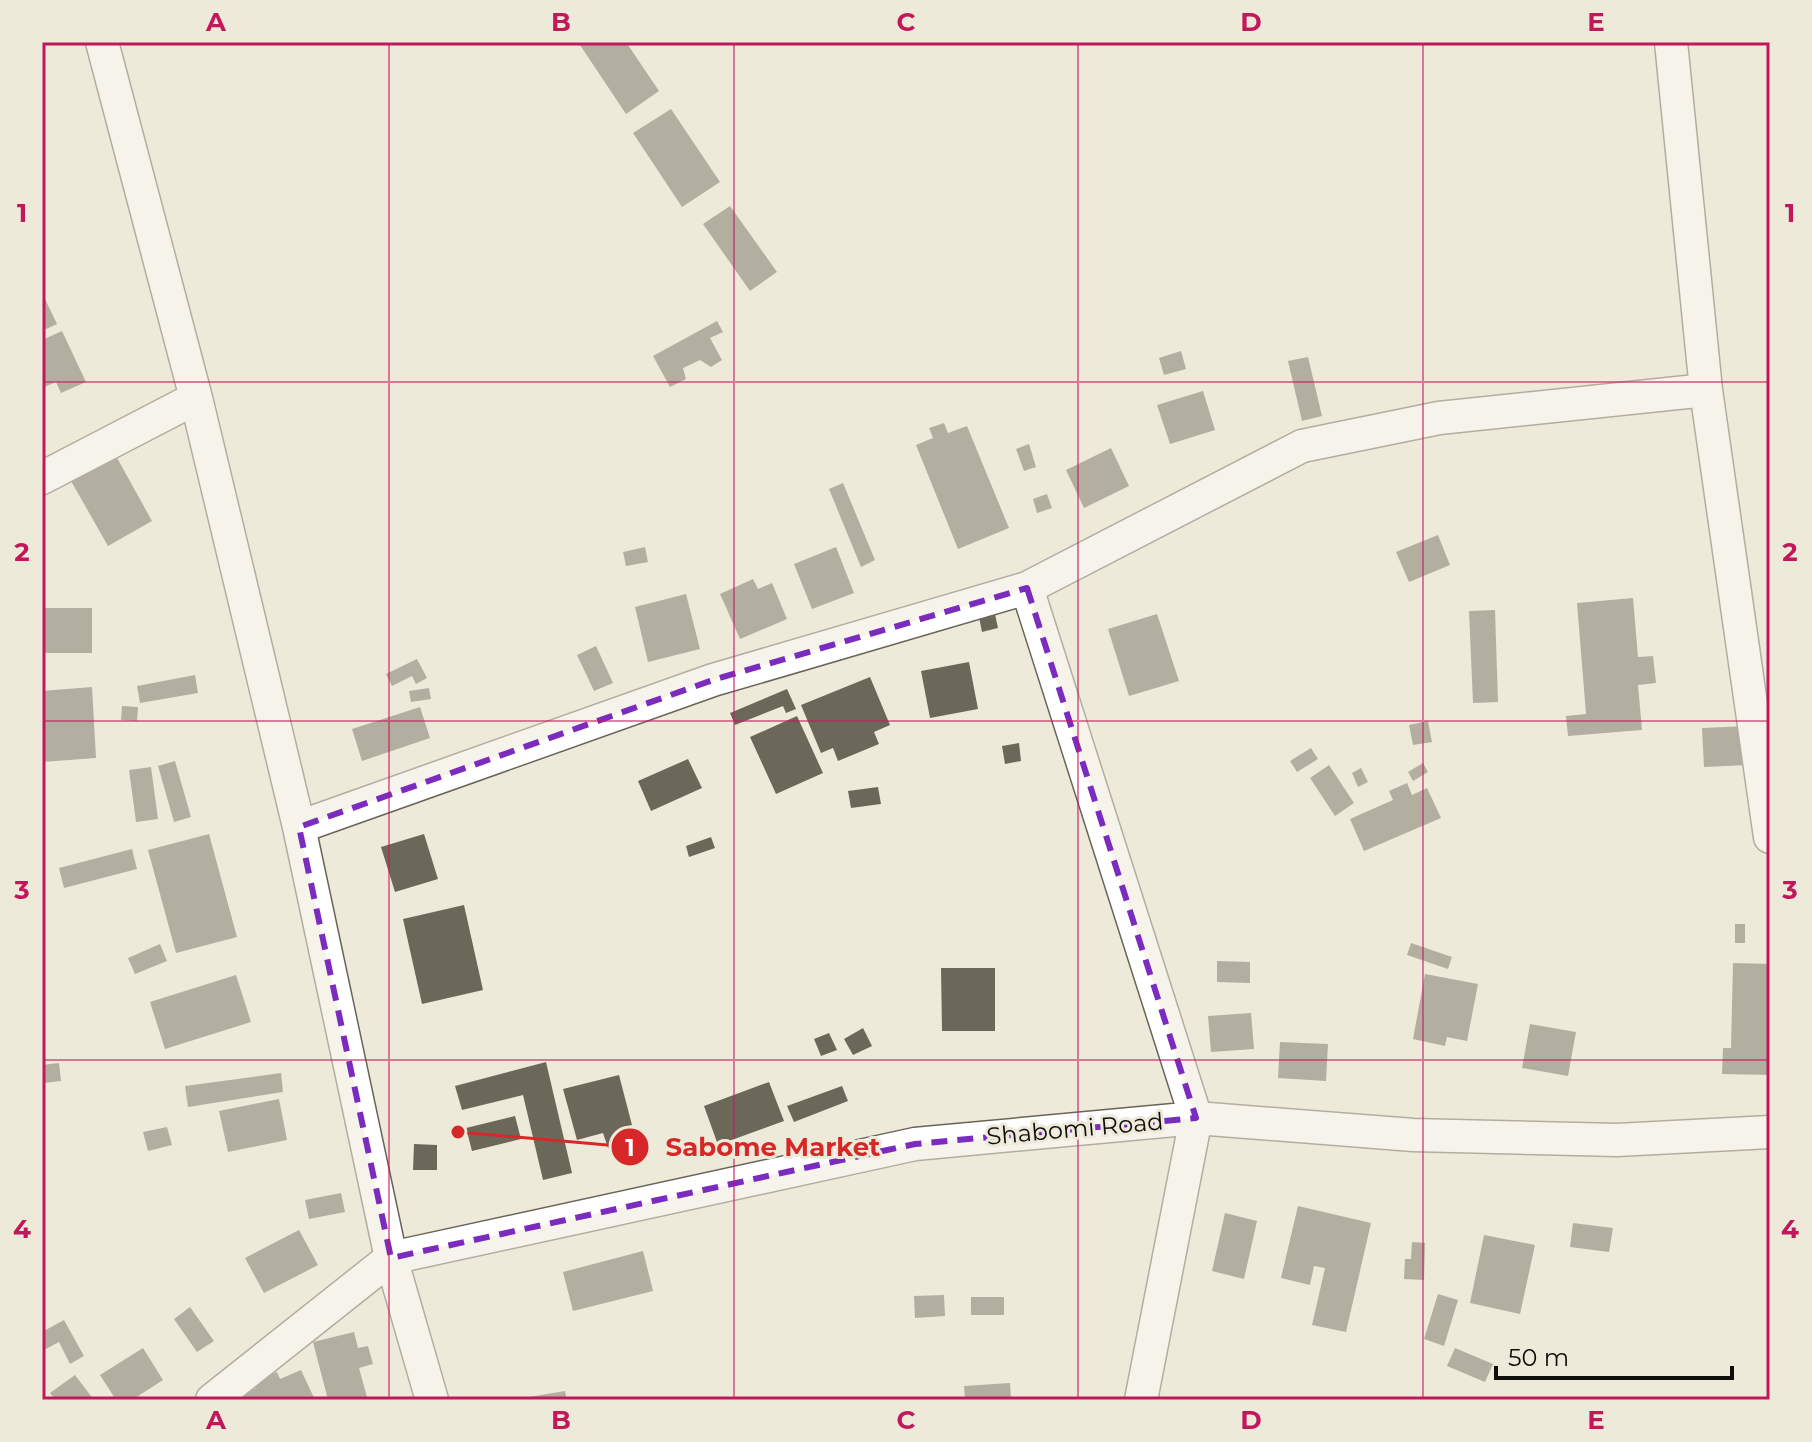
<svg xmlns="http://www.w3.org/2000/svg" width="1812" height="1442" viewBox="0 0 1812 1442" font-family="Montserrat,sans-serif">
<rect width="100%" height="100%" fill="#eeeada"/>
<path fill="#6b685a" d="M578 42H626L659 91 626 114Z
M671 109 720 182 682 207 633 133Z
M730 206 777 272 750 291 703 224Z
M45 299 57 324 42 331V301Z
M717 321 723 332 710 338 722 360 711 367 700 360 683 368 686 379 670 387 653 356Z
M62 331 86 382 61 393 56 382 42 388V340Z
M1181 351 1186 369 1164 375 1159 358Z
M1308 357 1322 416 1302 421 1288 361Z
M1203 391 1215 430 1170 444 1157 405Z
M944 423 948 433 967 426 1009 528 958 549 916 445 933 438 929 428Z
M1029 444 1036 467 1024 471 1016 449Z
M1111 448 1129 486 1084 508 1066 470Z
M116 456 152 521 108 546 71 481Z
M843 483 875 560 861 567 829 489Z
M1047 494 1052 508 1037 513 1033 499Z
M1438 535 1450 565 1409 582 1396 552Z
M645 547 648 562 626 566 623 552Z
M836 547 854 593 812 609 794 564Z
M753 579 758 589 772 583 787 619 740 639 720 594Z
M686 594 700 649 648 662 635 607Z
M1633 598 1638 657 1653 656 1656 683 1638 685 1642 730 1568 736 1566 716 1586 714 1577 603Z
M42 608H92V653H42Z
M1495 610 1498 702 1473 703 1469 611Z
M995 614 998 628 982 632 979 617Z
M1157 614 1179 681 1129 696 1108 629Z
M596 646 613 683 594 691 577 655Z
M417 659 427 678 416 684 412 676 392 686 386 674Z
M969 662 978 709 930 718 921 671Z
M195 675 198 693 140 703 137 686Z
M870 677 890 725 874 732 879 744 838 761 833 748 821 753 801 705Z
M92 687 96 758 42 762V691Z
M429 688 431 699 411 702 409 691Z
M787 689 796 709 786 713 783 706 735 725 730 713Z
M122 706 138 707 137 721 121 720Z
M420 707 430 738 362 761 352 729Z
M797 716 823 773 776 794 750 737Z
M1428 721 1432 742 1413 745 1409 725Z
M1770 725V764L1704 767 1702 728Z
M1019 743 1021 761 1005 764 1002 746Z
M1311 748 1318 759 1297 772 1290 761Z
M688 759 702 788 651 811 638 781Z
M175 761 191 817 174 822 158 766Z
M1423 763 1428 772 1413 781 1408 772Z
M1329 765 1354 803 1335 816 1310 778Z
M151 767 158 819 136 822 129 770Z
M1361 768 1368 782 1358 787 1352 773Z
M1407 783 1412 795 1427 788 1441 818 1364 851 1350 819 1393 800 1389 791Z
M878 787 881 804 851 808 848 791Z
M209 834 237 937 176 953 148 850Z
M424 834 438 879 395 892 381 847Z
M711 837 715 848 689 857 686 846Z
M132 849 137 869 64 888 59 868Z
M464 905 483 990 422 1004 403 919Z
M1735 924H1745V943H1735Z
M1411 943 1452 957 1448 969 1407 955Z
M160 944 167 961 135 974 128 958Z
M1217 961 1250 962V983L1217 982Z
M1733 963 1770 964V1075L1722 1074 1723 1048H1731Z
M941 968H995V1031H942Z
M1425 974 1478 984 1467 1041 1447 1037 1445 1046 1413 1039Z
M236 975 251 1022 165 1049 150 1002Z
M1251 1013 1254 1049 1211 1052 1208 1016Z
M1530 1024 1576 1032 1568 1076 1522 1068Z
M863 1028 872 1046 853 1055 844 1039Z
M829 1033 837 1050 821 1056 814 1039Z
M1280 1042 1328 1044 1326 1081 1278 1078Z
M546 1062 572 1173 543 1180 523 1095 462 1110 455 1086Z
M59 1063 61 1081 44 1083 42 1065Z
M281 1073 283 1092 188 1107 185 1086Z
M619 1075 632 1125 620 1129 624 1143 608 1148 603 1133 577 1140 563 1089Z
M769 1082 784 1121 718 1145 704 1106Z
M842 1086 848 1101 794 1122 787 1106Z
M279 1099 287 1140 228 1152 219 1111Z
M515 1116 521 1139 472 1151 466 1128Z
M167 1127 172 1145 148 1151 143 1132Z
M414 1144 437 1145V1170H413Z
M341 1193 345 1212 309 1219 305 1200Z
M1298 1206 1371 1223 1346 1332 1312 1325 1325 1268 1314 1266 1310 1285 1281 1278Z
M1225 1213 1257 1221 1244 1279 1212 1271Z
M1573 1223 1613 1228 1609 1252 1570 1247Z
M299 1230 318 1265 264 1293 245 1258Z
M1484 1235 1535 1245 1520 1314 1470 1303Z
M1412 1242 1425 1243 1424 1280 1404 1279 1405 1259H1411Z
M643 1251 653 1291 573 1311 563 1272Z
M1438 1294 1458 1300 1444 1346 1424 1339Z
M944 1295 945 1316 915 1318 914 1296Z
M971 1297H1004V1315H971Z
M190 1307 214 1341 197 1352 174 1319Z
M64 1320 84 1356 70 1364 59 1342 42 1351V1332Z
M354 1332 358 1348 368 1346 373 1364 359 1368 367 1397 354 1400H328L313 1342Z
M143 1348 163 1380 132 1400H116L100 1375Z
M1455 1348 1493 1364 1485 1382 1447 1366Z
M301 1370 315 1400H247L244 1394 256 1388 254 1382 277 1372 280 1379Z
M75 1375 94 1400H56L50 1393Z
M1010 1383 1011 1400H965L964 1386Z
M565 1391 567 1400H523V1398Z"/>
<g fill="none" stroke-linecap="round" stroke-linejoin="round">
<g stroke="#686558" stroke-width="35">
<path id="minor" d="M102 42 196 398 299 827 391 1258 432 1400
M1671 42 1706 390 1770 837
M42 478 196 398
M1027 588 1196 1118 1141 1400
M299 827 713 680 1027 588 1302 446 1439 418 1706 390
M212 1400 391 1258 915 1144 1196 1118 1413 1135 1617 1140 1770 1132"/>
</g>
<use href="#minor" stroke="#fff" stroke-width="32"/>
</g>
<path d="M0 0H1812V1442H0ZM1027 588 1196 1118 915 1144 391 1258 299 827 713 680Z" fill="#eeeada" fill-opacity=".55" fill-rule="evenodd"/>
<path fill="none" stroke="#7b2cbf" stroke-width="6" stroke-dasharray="16 10" stroke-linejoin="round" d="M1027 588 1196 1118 915 1144 391 1258 299 827 713 680Z"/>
<path fill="none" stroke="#c2185b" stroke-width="2" stroke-opacity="0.55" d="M389 42V1400M734 42V1400M1078 42V1400M1423 42V1400M42 382H1770M42 721H1770M42 1060H1770"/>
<g text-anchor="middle" stroke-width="6" stroke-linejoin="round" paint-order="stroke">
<g font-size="24" fill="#0f0e09" stroke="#eeeada">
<text transform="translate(1075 1129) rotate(-5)" y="8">Shabomi Road</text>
</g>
</g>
<path fill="none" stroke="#d62828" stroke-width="3" d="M458 1132L630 1147"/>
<g fill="#d62828" stroke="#eeeada" stroke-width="3">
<circle cx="458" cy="1132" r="8"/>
<circle cx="630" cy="1147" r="20"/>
</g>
<g font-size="24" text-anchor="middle" font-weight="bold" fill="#fff">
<text x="630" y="1156">1</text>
</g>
<g font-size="26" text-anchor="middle" font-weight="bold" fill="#d62828" stroke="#eeeada" stroke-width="6" stroke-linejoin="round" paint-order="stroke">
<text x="773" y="1156">Sabome Market</text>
</g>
<rect width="1812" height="1442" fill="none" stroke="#eeeada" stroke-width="88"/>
<path d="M1496 1366v12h236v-12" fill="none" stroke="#0f0e09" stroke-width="4"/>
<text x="1508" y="1366" font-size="24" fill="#0f0e09" stroke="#eeeada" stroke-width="6" paint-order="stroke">50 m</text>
<rect x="44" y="44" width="1724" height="1354" fill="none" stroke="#c2185b" stroke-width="3"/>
<g font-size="26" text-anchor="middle" font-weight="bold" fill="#c2185b">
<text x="216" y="31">A</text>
<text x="561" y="31">B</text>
<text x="906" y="31">C</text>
<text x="1251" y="31">D</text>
<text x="1596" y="31">E</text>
<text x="22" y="222">1</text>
<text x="1790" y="222">1</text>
<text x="22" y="561">2</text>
<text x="1790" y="561">2</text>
<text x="22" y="899">3</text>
<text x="1790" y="899">3</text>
<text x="22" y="1238">4</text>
<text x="1790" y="1238">4</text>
<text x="216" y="1429">A</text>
<text x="561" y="1429">B</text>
<text x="906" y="1429">C</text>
<text x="1251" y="1429">D</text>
<text x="1596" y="1429">E</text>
</g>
</svg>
